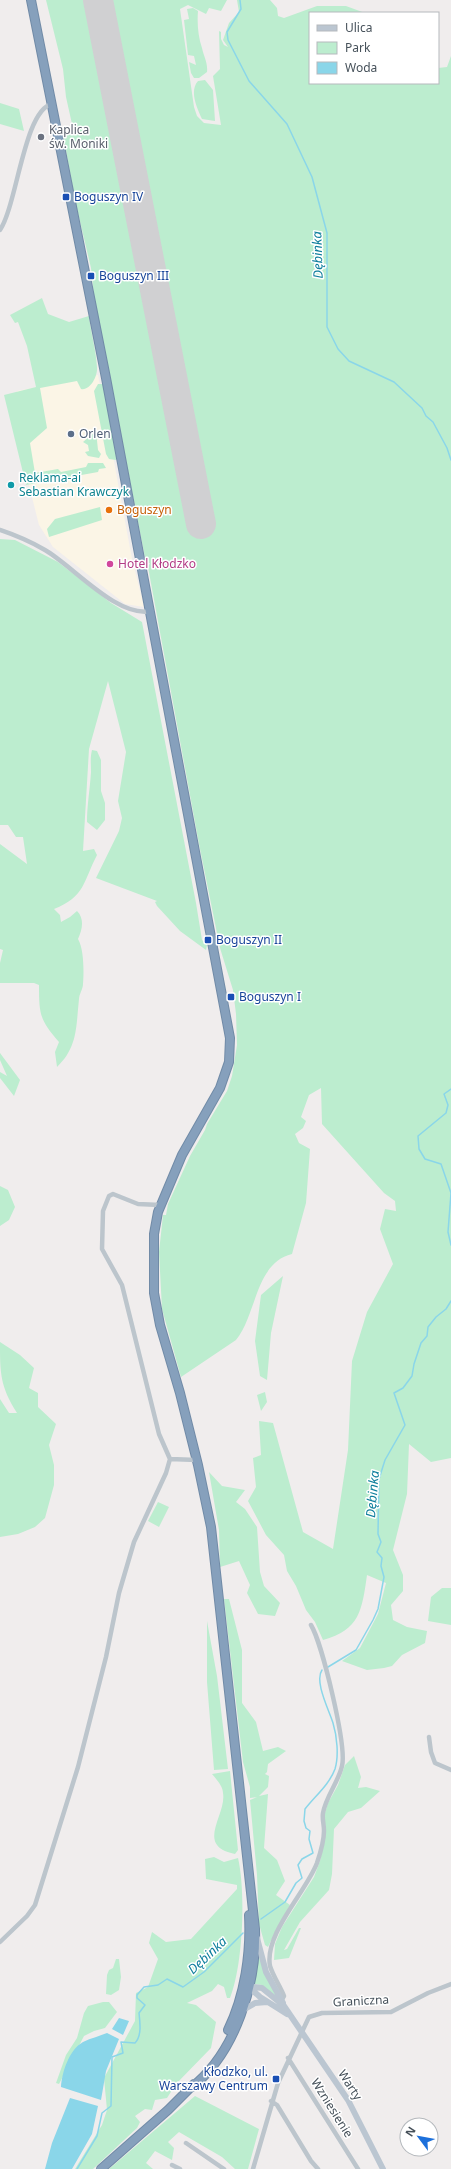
<svg xmlns="http://www.w3.org/2000/svg" width="451" height="2169" viewBox="0 0 451 2169" font-family="'Noto Sans',sans-serif">
<rect width="100%" height="100%" fill="#f0eded"/>
<path fill="#fbf5e6" d="M98 375 132 559 144 607 125 604 53 547 39 525 28 481 17 391Z"/>
<path fill="#bcedcf" d="M46 0H227L221 11 209 8 206 14 188 5 180 9 194 107 197 116 204 123 221 125 213 76 220 69 219 31 221 32V39L224 45 228 47 223 40 229 23 239 12 237 0H270L277 8 278 16 284 18 317 6H346L365 13H310V83H438V68L447 67 451 56V1458L431 1462 409 1444 407 1494 393 1550 403 1575V1591L391 1605 393 1620 407 1627 427 1631 425 1643 402 1655 392 1666 384 1668 367 1670 342 1661 360 1648 378 1614 386 1583 367 1575C362 1610 360 1630 323 1640L315 1622 306 1610 296 1586 287 1571 284 1555 266 1535 248 1501 256 1487 253 1458 261 1455 259 1421 273 1423 303 1532 333 1549 348 1450 352 1361 367 1312 393 1264 380 1229 385 1209 396 1211 395 1201 384 1193 322 1124 321 1088 309 1095 301 1117 306 1121 303 1128 295 1134 299 1143 310 1149 306 1203 292 1254C255 1263 257 1314 236 1340L181 1377 162 1309 159 1252 163 1215H166L168 1204 190 1156 205 1130 207 1124 227 1091 232 1076 237 1045 236 1014 233 990 220 948 199 844 148 567 150 563H146L94 296 91 268 75 200 63 134 74 133 66 97 63 69Z
M193 8 198 11C197 23 198 36 202 48 204 57 208 63 207 72L199 78H194L191 73 189 62 196 65 194 56 188 55 184 20 189 19 187 9Z
M205 80 213 90 215 121 202 119C197 108 189 91 198 81Z
M0 103 19 109 24 131 0 124Z
M42 298 48 314 69 322 89 316C91 333 96 350 97 367 98 375 91 391 81 389L77 381 40 388 47 428 30 443 35 473 58 469 61 472 86 467 88 463H103L106 468 99 469 98 472 26 485 4 395 36 387 27 346 18 322 15 323 10 315Z
M98 384H103L118 457 116 460 109 459 106 454 94 391Z
M96 431 98 450 101 454 99 458 88 456 85 452 89 451 88 445 83 442Z
M100 507 102 520 49 537 47 529 55 519Z
M0 539 15 540 58 562 111 603 142 622 196 903 202 940 207 945 206 950 180 931 157 906 155 902 157 901 96 878 119 831 122 818 118 801 126 752 108 681 89 749 83 851 94 849 97 855C83 882 85 897 54 909L60 915 61 922 70 917 77 911C85 919 82 930 78 939 84 949 84 972 83 984 83 989 79 994 79 999 76 1026 78 1047 57 1067L55 1052 59 1042C40 1020 39 1015 39 985L34 983H0V963L3 950 0 949V844L27 864 23 837H16L8 825H0Z
M92 750 97 751 101 760V791L105 803V820L97 830 87 822C87 805 90 789 91 772 91 764 90 758 92 750Z
M0 1053 20 1080 14 1096 0 1078V1072L7 1076 0 1060Z
M0 1186 8 1190 15 1207 9 1220 0 1226Z
M283 1276 271 1333 267 1380 260 1376 255 1341 261 1295Z
M0 1342 20 1355 34 1368 29 1388 38 1393V1407L56 1424 49 1445 54 1465V1485L45 1518 35 1527 18 1534 0 1537V1399L9 1413H17C0 1386 0 1373 0 1342Z
M265 1392 267 1402 261 1411 257 1395Z
M209 1472 222 1486 245 1490 236 1502 245 1509 257 1527 260 1572 264 1586 280 1603 275 1616 258 1614 247 1593 250 1585 239 1561 220 1567 219 1530Z
M158 1502 169 1507 159 1527 148 1521Z
M442 1588H451V1625L428 1621 431 1597Z
M224 1599H229L242 1650V1703L256 1722 263 1751 278 1747 286 1751 268 1764 267 1772 265 1774 269 1776 268 1787 259 1796 268 1794 264 1848 277 1860 285 1881 276 1895 290 1905 278 1926 268 1947 265 1945 259 1924 257 1875 250 1800 257 1797 250 1798V1787L243 1762Z
M207 1621 217 1676 228 1769 214 1770 207 1682Z
M354 1756 361 1777 358 1788 366 1787 380 1791 361 1808 348 1812 334 1829 332 1874 329 1890 300 1922 284 1950 287 1949 299 1928H301L289 1958 274 1960 275 1944 282 1927 314 1877 320 1861 326 1832 324 1816 328 1803 338 1785 345 1765Z
M230 1771 238 1850 235 1854C194 1846 227 1815 223 1793 223 1786 216 1779 212 1774Z
M214 1857 224 1862 238 1858C246 1892 243 1966 230 1998H227L224 1987 218 1984 212 1991 187 2003 196 2005 216 2022 211 2048 176 2084 167 2098 155 2100 152 2110 145 2109 135 2116 140 2122 137 2128 93 2169H75L102 2125 107 2110 104 2078 135 2021 136 1993 148 1987 158 1959 149 1943 152 1932 166 1942 191 1939 237 1889V1885L206 1879 205 1859Z
M258 1945 280 2001 262 1985 253 1984Z
M116 1959H119L121 1977 119 1990 111 1995 106 1994 107 1975 109 1970 113 1968Z
M103 2002H109L117 2012 105 2028 94 2031 84 2036 59 2084 56 2083 66 2055 77 2038 84 2013 88 2006Z
M195 2096 259 2129 248 2169H235L222 2157 179 2132 168 2142 174 2148 172 2160 155 2151 146 2163 153 2169H109Z"/>
<path fill="#8ad6e9" d="M119 2018 129 2021 123 2035 112 2029Z
M107 2033 119 2039 106 2071 101 2100 61 2087C62 2072 69 2050 83 2042 91 2038 100 2036 107 2033Z
M70 2098 98 2106 92 2134 72 2169H45L52 2143Z"/>
<g fill="none" stroke-linecap="round" stroke-linejoin="round">
<path stroke="#8ad6e9" stroke-width="1.5" d="M240 0 241 9 227 32 228 40 249 81 287 124 312 177 327 233V327L338 349 349 361 394 382 422 408 426 416 433 422 447 448 451 460
M451 1089 444 1094 448 1105 446 1113 418 1136 419 1149 425 1159 441 1164 451 1193 448 1232 451 1245
M328 1667 356 1650 373 1620 378 1609 384 1577 381 1566 382 1558 377 1552 381 1542 378 1534 379 1479 385 1460 405 1425 394 1393 403 1388 412 1376 414 1364 421 1343 427 1336 428 1327 436 1317 446 1309 451 1301
M261 1919 285 1902 296 1883 302 1878 298 1865 302 1859 313 1853 309 1839 310 1831 306 1828 304 1821 305 1809C315 1796 329 1785 335 1769 339 1756 337 1736 333 1723 329 1710 314 1681 322 1670
M77 2169 97 2136 102 2113 111 2106 112 2057 123 2053 121 2042 135 2043C142 2036 140 2022 139 2013L145 2005 137 1998V1995L144 1987 158 1985 167 1979 183 1987 204 1972 243 1933"/>
<path stroke="#d0d0d2" stroke-width="30" d="M98 0 201 524"/>
<g stroke="#718ba7" stroke-width="10">
<path id="highway" d="M31 0 106 378 230 1038 229 1062 220 1088 182 1155 158 1212 154 1234V1293L160 1325 180 1393 198 1465 211 1527 255 1929C257 1983 236 2052 192 2087
M228 2030C245 1995 251 1953 249 1915
M101 2169 168 2110 194 2084"/>
</g>
<path stroke="#bcc5cc" stroke-width="4.5" d="M0 230C17 205 24 110 52 104
M0 530C15 535 31 542 45 550 73 566 117 618 151 611
M160 1205 138 1204 113 1194 109 1196 103 1211 102 1249 122 1285 159 1434 170 1459 197 1460
M429 1737 431 1752 435 1763 451 1770
M0 1942 27 1916 35 1905 78 1767 106 1657 119 1593 134 1542 166 1473 170 1459
M281 2001 284 1996C280 1986 273 1976 270 1966 264 1934 306 1892 317 1863 320 1854 324 1840 324 1831 324 1824 322 1819 323 1813 326 1796 338 1783 342 1766 347 1746 322 1643 311 1625
M288 2058 358 2169
M271 2101 277 2105 311 2161 318 2169
M186 2143 224 2169
M172 2165 180 2169
M253 2169 278 2083 309 2017 322 2013 391 2012 428 1993 451 1984"/>
<path stroke="#bbc6d1" stroke-width="6" d="M257 1938 266 1972 283 2003
M246 1986 262 1988 284 2006 348 2100 383 2169
M249 1987 260 1997 287 2014
M243 2010 255 2003 267 2002"/>
<use href="#highway" stroke="#86a0bc" stroke-width="8"/>
</g>
<circle fill="#6b7280" stroke="#fff" stroke-width="1.5" cx="41" cy="137" r="4"/>
<g fill="#1a4fb4" stroke="#fff" stroke-width="1.5">
<rect x="62" y="193" width="8" height="8" rx="2"/>
<rect x="87" y="272" width="8" height="8" rx="2"/>
<rect x="204" y="936" width="8" height="8" rx="2"/>
<rect x="227" y="993" width="8" height="8" rx="2"/>
<rect x="272" y="2075" width="8" height="8" rx="2"/>
</g>
<circle fill="#5c6f8a" stroke="#fff" stroke-width="1.5" cx="71" cy="434" r="4"/>
<circle fill="#0f9aa8" stroke="#fff" stroke-width="1.5" cx="11" cy="485" r="4"/>
<circle fill="#e8710a" stroke="#fff" stroke-width="1.5" cx="109" cy="510" r="4"/>
<circle fill="#d1479c" stroke="#fff" stroke-width="1.5" cx="110" cy="564" r="4"/>
<g text-anchor="middle" stroke-width="3" stroke-linejoin="round" paint-order="stroke">
<g font-size="12" fill="#5b616d" stroke="#fff" text-anchor="start">
<text x="49" y="134">Kaplica<tspan x="49" dy="14">św. Moniki</tspan></text>
</g>
<g font-size="12" fill="#164399" stroke="#fff" text-anchor="start">
<text x="74" y="201">Boguszyn IV</text>
<text x="99" y="280">Boguszyn III</text>
<text x="216" y="944">Boguszyn II</text>
<text x="239" y="1001">Boguszyn I</text>
<text x="268" y="2076" text-anchor="end">Kłodzko, ul.<tspan x="268" dy="14">Warszawy Centrum</tspan></text>
</g>
<g font-size="12" fill="#4e5e75" stroke="#fff" text-anchor="start">
<text x="79" y="438">Orlen</text>
</g>
<g font-size="12" fill="#0d838f" stroke="#fff" text-anchor="start">
<text x="19" y="482">Reklama-ai<tspan x="19" dy="14">Sebastian Krawczyk</tspan></text>
</g>
<g font-size="12" fill="#c56008" stroke="#fff" text-anchor="start">
<text x="117" y="514">Boguszyn</text>
</g>
<g font-size="12" fill="#b23c85" stroke="#fff" text-anchor="start">
<text x="118" y="568">Hotel Kłodzko</text>
</g>
<g font-size="12" fill="#46515a" stroke="#fff">
<text transform="translate(361 2001) rotate(-3)" y="4">Graniczna</text>
<text transform="translate(350 2085) rotate(57)" y="4">Warty</text>
<text transform="translate(332 2108) rotate(58)" y="4">Wzniesienie</text>
</g>
<g font-size="13" font-style="italic" fill="#0f7f9d" stroke="#fff">
<text transform="translate(317 255) rotate(-92)" y="5">Dębinka</text>
<text transform="translate(372 1494) rotate(-85)" y="5">Dębinka</text>
<text transform="translate(207 1955) rotate(-43)" y="5">Dębinka</text>
</g>
</g>
<rect x="309" y="12" width="130" height="72" fill="#ffffff" stroke="#b5b9bd"/>
<rect x="317" y="25" width="20" height="6" fill="#bbc6d1" stroke="#b5b9bd"/>
<text x="345" y="32" font-size="12" fill="#46515a">Ulica</text>
<rect x="317" y="42" width="20" height="12" fill="#bcedcf" stroke="#b5b9bd"/>
<text x="345" y="52" font-size="12" fill="#46515a">Park</text>
<rect x="317" y="62" width="20" height="12" fill="#8ad6e9" stroke="#b5b9bd"/>
<text x="345" y="72" font-size="12" fill="#46515a">Woda</text>
<g transform="translate(419 2137) rotate(302)"><circle r="19" fill="#ffffff" stroke="#b5b9bd"/>
<path d="M0-3L7 15L0 10L-7 15Z" fill="#1d70db"/>
<text y="-6" font-size="11" font-weight="bold" text-anchor="middle" fill="#46515a">N</text>
</g>
</svg>
